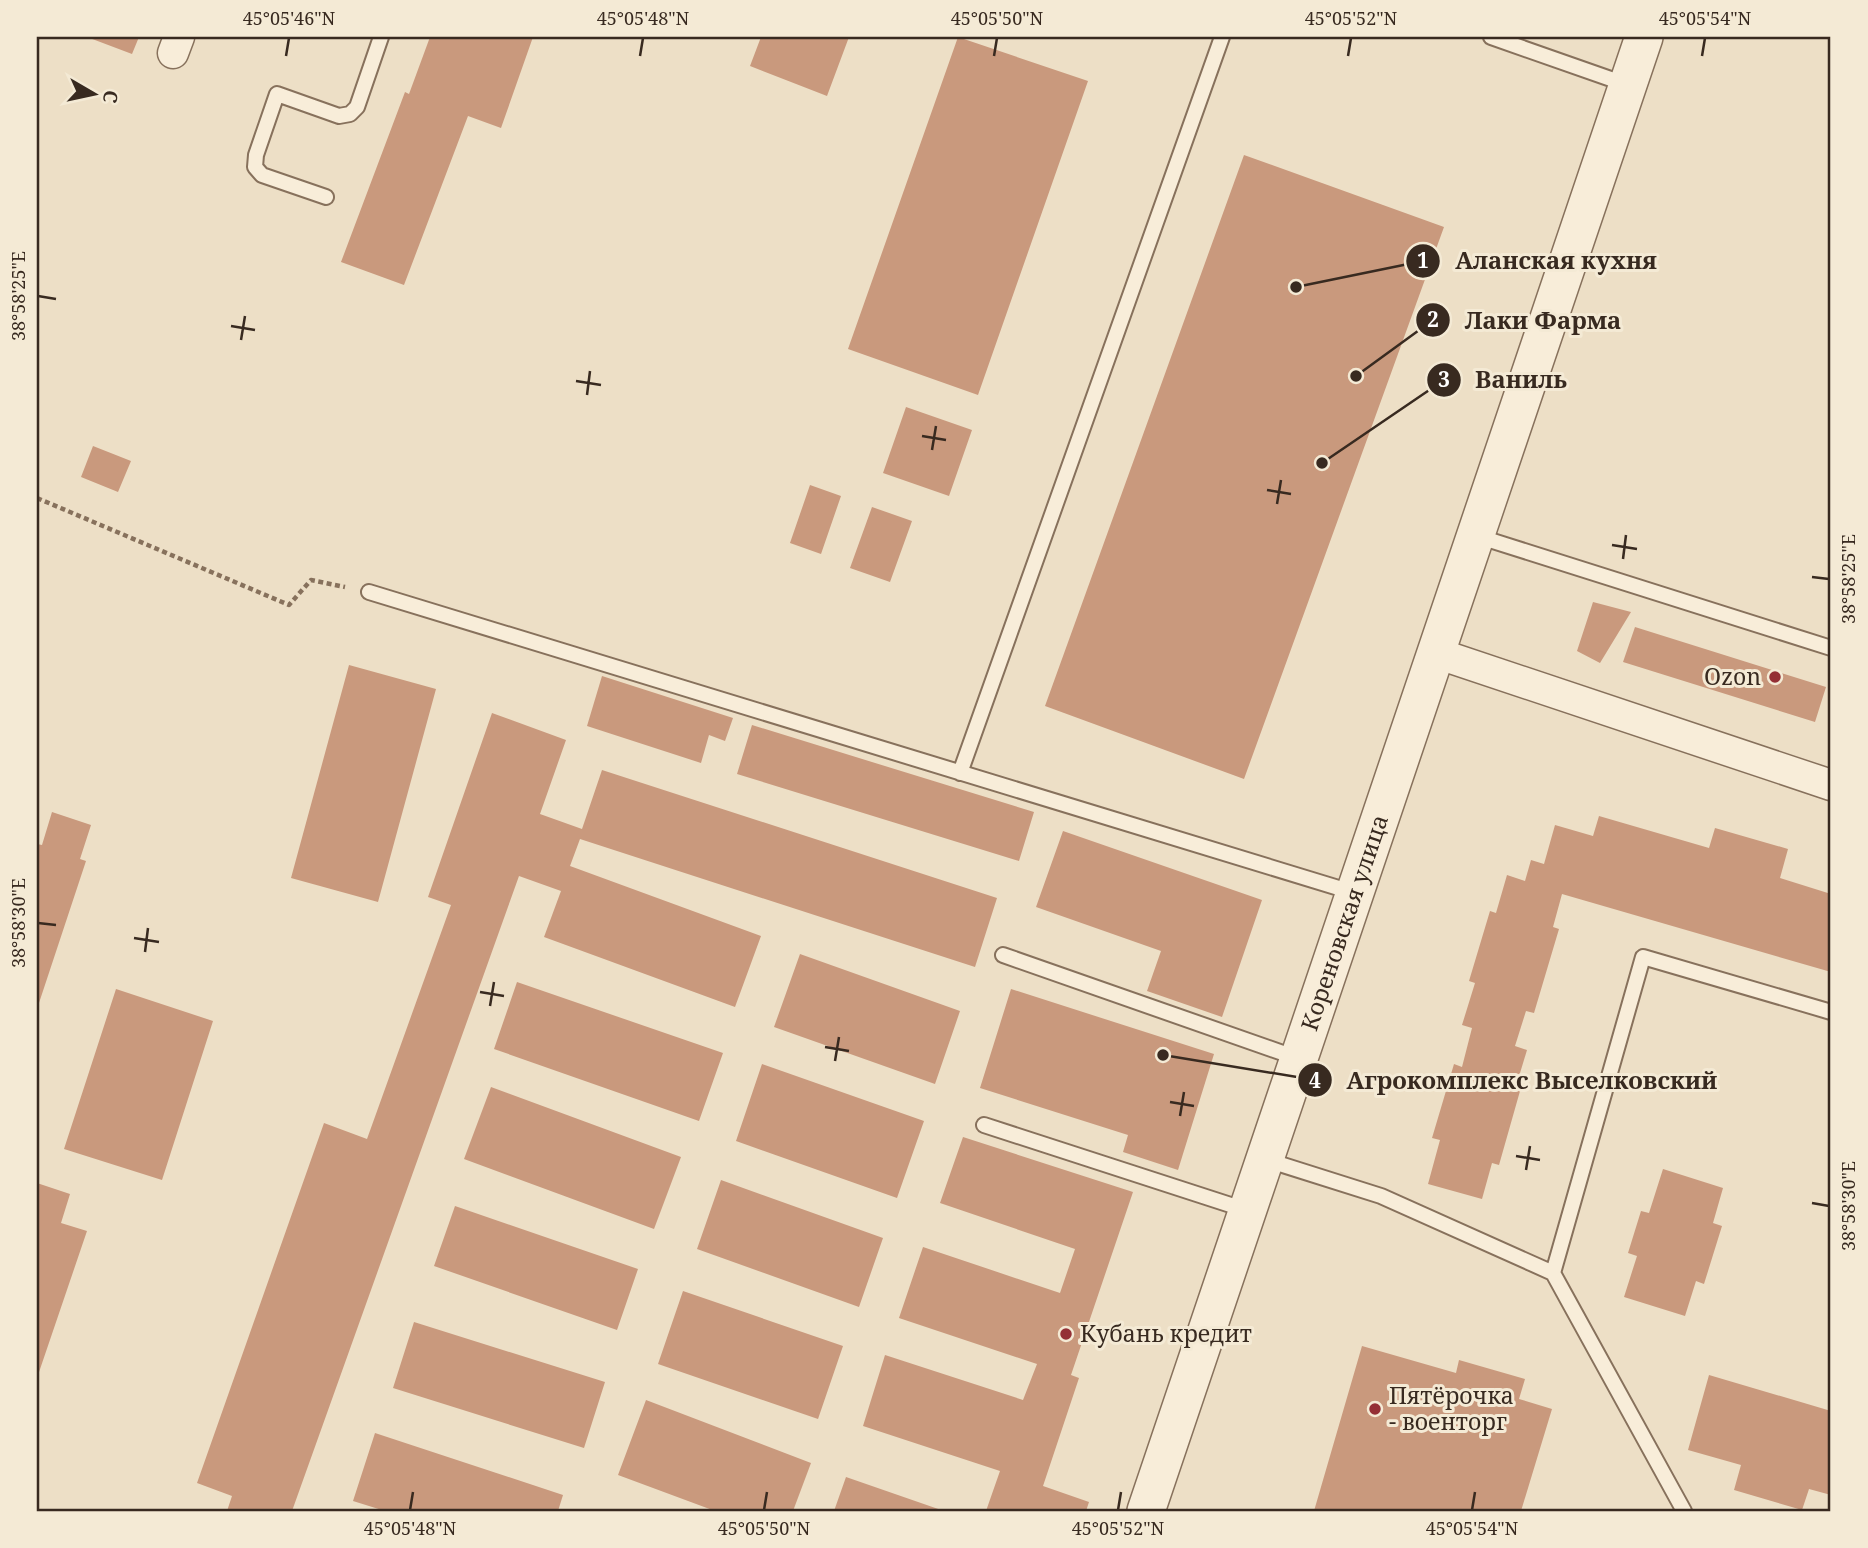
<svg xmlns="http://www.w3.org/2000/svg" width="1868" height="1548" viewBox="0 0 1868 1548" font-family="'Noto Serif',serif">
<rect width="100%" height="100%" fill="#eddfc6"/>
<path fill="#c9997d" d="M87 37H139L132 54Z
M430 37H533L501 128 468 116 404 285 341 262 405 92 409 94Z
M761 37H849L827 96 750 66Z
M958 37 1088 81 978 395 848 349Z
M1244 155 1444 227 1244 779 1045 706Z
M906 407 972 430 949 496 883 473Z
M93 446 131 461 118 492 81 477Z
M810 485 841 496 821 554 790 543Z
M872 507 912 521 890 582 850 568Z
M1593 602 1631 612 1600 663 1577 651Z
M1635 627 1826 687 1815 722 1623 662Z
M349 665 436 689 378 902 291 878Z
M602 676 733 718 725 741 709 735 701 763 587 726Z
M492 713 566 740 540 814 582 829 602 770 997 898 975 967 580 839 570 866 761 936 735 1007 544 937 561 891 519 876 292 1511H227L232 1496 197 1483 324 1123 367 1139 451 905 428 897Z
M752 725 1034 812 1019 861 737 774Z
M52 812 91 825 80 859 86 861 37 1009V844L42 845Z
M1599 816 1709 848 1715 828 1788 849 1780 878 1831 894V972L1562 894 1553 927 1559 929 1534 1013 1526 1011 1515 1046 1527 1050 1517 1083 1522 1084 1499 1165 1492 1163 1482 1199 1428 1184 1440 1140 1432 1138 1454 1064 1462 1067 1472 1028 1462 1025 1475 983 1469 981 1490 911 1496 913 1507 875 1525 881 1531 860 1544 864 1555 825 1593 836Z
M1063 831 1262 900 1222 1017 1147 991 1161 951 1036 907Z
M800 954 960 1011 935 1084 774 1027Z
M517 982 723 1053 699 1121 494 1049Z
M116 989 213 1021 162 1180 64 1149Z
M1011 989 1214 1054 1178 1170 1123 1152 1128 1135 980 1088Z
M762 1064 924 1121 897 1198 736 1141Z
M491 1087 681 1157 654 1229 464 1159Z
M963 1137 1133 1192 1071 1375 1079 1378 1043 1486 1089 1502 1086 1511H986L1000 1471 863 1426 885 1355 1023 1400 1037 1364 899 1318 923 1247 1060 1293 1075 1249 940 1203Z
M1663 1169 1723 1188 1713 1223 1722 1226 1704 1284 1696 1281 1685 1316 1624 1297 1637 1256 1628 1253 1641 1211 1649 1213Z
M721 1180 883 1238 859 1307 697 1249Z
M37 1183 70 1194 61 1223 87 1231 37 1378Z
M455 1206 638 1269 617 1330 434 1266Z
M683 1291 843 1346 818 1419 658 1364Z
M414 1322 605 1382 584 1448 393 1388Z
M1362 1346 1456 1373 1459 1360 1525 1379 1519 1399 1552 1409 1521 1511H1314Z
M1709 1375 1831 1411V1495L1809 1489 1802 1510 1734 1490 1741 1465 1688 1450Z
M646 1400 811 1463 793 1511H715L618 1475Z
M375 1433 563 1495 558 1511H385L353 1501Z
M846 1477 944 1511H834Z"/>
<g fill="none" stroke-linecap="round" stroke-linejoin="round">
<g stroke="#87715c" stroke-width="18">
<path id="service" d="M1491 37 1628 85
M326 197 262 175 255 167 256 155 277 94 339 116 350 114 357 107 381 37
M1477 536 1831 648
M369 592 1355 893
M960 773 1222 37
M1003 955 1297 1058
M984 1125 1246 1210
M1267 1160 1381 1196 1553 1273 1684 1511
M1553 1273 1643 957 1831 1012"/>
</g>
<g stroke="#87715c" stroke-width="33">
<path id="minor" d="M173 53 179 37
M1436 653 1831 785"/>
</g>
<g stroke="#87715c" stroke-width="40">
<g id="tertiary">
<path id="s1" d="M1146 1511 1644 37"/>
</g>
</g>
<path stroke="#87715c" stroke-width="4.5" stroke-dasharray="5 3.5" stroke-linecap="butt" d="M37 498 289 605 311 580 345 587"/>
<use href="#service" stroke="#f8edd9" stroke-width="14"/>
<use href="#minor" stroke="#f8edd9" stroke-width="30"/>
<use href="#tertiary" stroke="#f8edd9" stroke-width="37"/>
</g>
<path fill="none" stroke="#382a20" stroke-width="2.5" d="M286 56 289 38M640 56 643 38M994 56 997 38M1348 56 1351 38M1702 56 1705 38M38 296 56 299M231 326 255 330M241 340 245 316M576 381 601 385M587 395 590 371M922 436 946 440M932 450 936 426M1267 490 1291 494M1277 504 1281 480M1612 545 1637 549M1623 559 1626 535M1812 577 1829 579M38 923 56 925M134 938 159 942M145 952 148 928M480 992 504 996M490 1006 494 982M825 1047 849 1051M835 1061 839 1037M1170 1102 1194 1106M1180 1116 1184 1092M1516 1156 1540 1160M1526 1170 1530 1146M1812 1203 1829 1206M410 1510 413 1492M764 1510 767 1492M1118 1510 1121 1492M1472 1510 1475 1492"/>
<g fill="#942f35" stroke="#f4ead5" stroke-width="2.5">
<circle cx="1775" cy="677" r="7"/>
<circle cx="1066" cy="1334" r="7"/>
<circle cx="1375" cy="1409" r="7"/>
</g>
<g text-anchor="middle" stroke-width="6" stroke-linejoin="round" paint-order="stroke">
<g font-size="23" fill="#382a20" stroke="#f4ead5" text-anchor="start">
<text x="1761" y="685" text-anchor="end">Ozon</text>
<text x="1080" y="1342">Кубань кредит</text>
<text x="1389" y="1404">Пятёрочка<tspan x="1389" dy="26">- военторг</tspan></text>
</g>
<g font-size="23" fill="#382a20" stroke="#f4ead5">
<text dy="8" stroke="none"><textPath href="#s1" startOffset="621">Кореновская улица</textPath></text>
</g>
</g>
<path fill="none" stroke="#382a20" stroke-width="2.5" d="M1296 287L1423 261M1356 376L1433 320M1322 463L1444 380M1163 1055L1315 1080"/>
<g fill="#382a20" stroke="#f4ead5" stroke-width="2.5">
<circle cx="1296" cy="287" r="7"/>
<circle cx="1356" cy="376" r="7"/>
<circle cx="1322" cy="463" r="7"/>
<circle cx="1163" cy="1055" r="7"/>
<circle cx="1423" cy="261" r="18"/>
<circle cx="1433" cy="320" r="18"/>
<circle cx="1444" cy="380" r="18"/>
<circle cx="1315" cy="1080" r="18"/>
</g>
<g font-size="21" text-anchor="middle" font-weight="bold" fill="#fff">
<text x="1423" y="268">1</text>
<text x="1433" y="327">2</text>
<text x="1444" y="387">3</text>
<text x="1315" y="1088">4</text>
</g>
<g font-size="24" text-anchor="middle" font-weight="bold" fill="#382a20" stroke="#f4ead5" stroke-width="6" stroke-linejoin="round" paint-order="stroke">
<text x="1556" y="269">Аланская кухня</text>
<text x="1543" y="329">Лаки Фарма</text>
<text x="1521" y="388">Ваниль</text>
<text x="1532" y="1089">Агрокомплекс Выселковский</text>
</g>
<rect width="1868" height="1548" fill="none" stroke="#f4ead5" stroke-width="77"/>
<g transform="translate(94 94) rotate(99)" stroke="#f4ead5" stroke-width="5" paint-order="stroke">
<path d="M0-5L12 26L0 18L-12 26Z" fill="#382a20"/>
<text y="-10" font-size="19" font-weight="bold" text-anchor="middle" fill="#382a20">С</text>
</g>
<rect x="38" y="38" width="1791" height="1472" fill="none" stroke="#382a20" stroke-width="2.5"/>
<g font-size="18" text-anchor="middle" fill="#382a20">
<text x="289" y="25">45°05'46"N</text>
<text x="643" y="25">45°05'48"N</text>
<text x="997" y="25">45°05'50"N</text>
<text x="1351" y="25">45°05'52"N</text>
<text x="1705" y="25">45°05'54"N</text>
<text transform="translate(19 296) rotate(-90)" y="6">38°58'25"E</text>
<text transform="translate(1849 579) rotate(-90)" y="6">38°58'25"E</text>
<text transform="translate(19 923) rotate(-90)" y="6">38°58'30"E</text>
<text transform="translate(1849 1206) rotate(-90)" y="6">38°58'30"E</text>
<text x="410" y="1535">45°05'48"N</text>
<text x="764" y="1535">45°05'50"N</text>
<text x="1118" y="1535">45°05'52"N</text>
<text x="1472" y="1535">45°05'54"N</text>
</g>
</svg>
